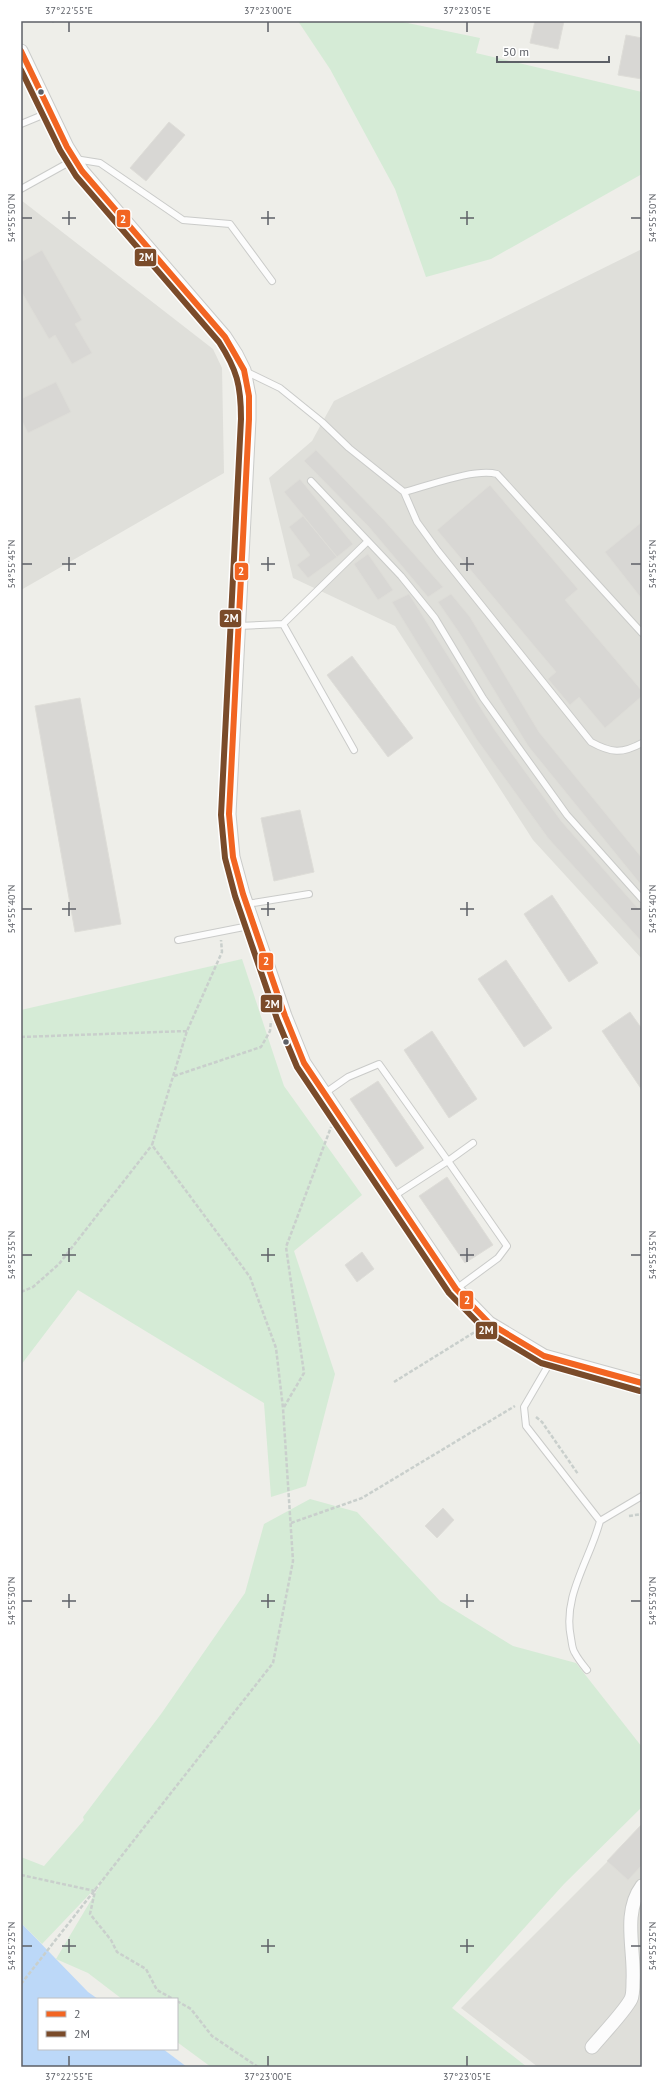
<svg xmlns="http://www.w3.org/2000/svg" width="663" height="2088" viewBox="0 0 663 2088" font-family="'PT Sans',sans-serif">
<rect width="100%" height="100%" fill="#eeeee9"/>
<path fill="#dfdfda" d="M21 200 213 349 222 368 224 473 21 590Z
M642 249V959L533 840 395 626 293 578 269 478 312 441 334 401Z
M642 1827V2067H538L461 2008Z"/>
<path fill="#d5ebd6" d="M298 21H398L480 38 476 53 642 92V174L491 259 426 277 395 189 330 69Z
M242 959 284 1086 362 1195 294 1251 335 1374 306 1486 271 1497 264 1403 78 1290 21 1365V1010Z
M310 1499 357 1512 440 1601 513 1646 576 1663 642 1747V1807L564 1884 452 2008 527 2067H211L177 2042V1999H122L88 1973 56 1959 103 1880 42 1944 21 1923V1857L44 1866 84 1820 83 1817 161 1714 245 1593 264 1524Z"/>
<path fill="#bcd8f8" d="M21 1923 88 1992 98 1999H39V2049H163L187 2067H21Z"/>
<path fill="#d8d7d4" stroke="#deddd8" d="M535 21H564L558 49 530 43Z
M626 35 642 38V79L618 75Z
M169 122 185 135 146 181 130 168Z
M42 250 82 320 75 324 92 353 72 364 55 335 49 339 21 291V262Z
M56 382 71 412 28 433 21 419V399Z
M316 450 383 519 443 587 428 597 369 527 304 461Z
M300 479 353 544 337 557 284 492Z
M490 485 578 589 565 600 642 691V696L605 728 579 697 570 705 548 679 556 672 437 530Z
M303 516 337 557 308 578 297 565 310 555 289 527Z
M642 522V599L605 552Z
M368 554 393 590 378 600 354 564Z
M409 594 494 729 562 822 642 913V942L548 838 477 740 392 602Z
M451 594 470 617 539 732 642 858V886L528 746 458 631 438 602Z
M352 656 413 738 388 757 327 675Z
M80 698 121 924 75 932 35 706Z
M300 810 314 872 274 881 261 818Z
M552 895 598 963 569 982 524 914Z
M506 960 552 1028 524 1047 478 979Z
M630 1012 642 1029V1090L602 1031Z
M432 1031 477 1099 449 1118 404 1050Z
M378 1081 424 1148 396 1167 350 1099Z
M447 1177 493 1245 465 1263 419 1196Z
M362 1252 374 1269 357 1282 345 1265Z
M443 1508 454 1520 437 1538 425 1526Z
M642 1824V1865L628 1880 607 1861Z"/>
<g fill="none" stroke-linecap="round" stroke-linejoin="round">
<g stroke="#cacbc9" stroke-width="8">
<path id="lane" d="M21 124 50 112
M21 189 75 159 100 163 183 220 230 224 272 281
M245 371 280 388 322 422 349 448 404 492 417 522 438 551 591 742C611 753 622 754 642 743
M311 481 401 576 435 618 483 698 567 815 642 899
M404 492C428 486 474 468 497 474L642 633
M283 624 354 750
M238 626 283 624 368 541
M247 904 309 894
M178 940 254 925
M325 1093 348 1077 379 1064 448 1161 394 1196
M456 1289 498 1258 507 1246 448 1161 473 1143
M552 1359 524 1407 526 1426 600 1521
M587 1670C583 1665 578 1659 575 1653 572 1649 572 1643 571 1638 562 1596 590 1560 600 1521L642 1496"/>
</g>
<g stroke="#cacbc9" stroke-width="15">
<path id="street" d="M21 51 67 147 82 171 225 337 236 354 244 370 249 396V419L229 814 233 857 243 894 285 1016 304 1063 456 1289 489 1323 544 1356 642 1383
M592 2047C602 2035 625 2011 631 1999 633 1995 633 1986 633 1981 635 1950 622 1913 642 1886"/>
</g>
<path stroke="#c9cfcc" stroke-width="2.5" stroke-dasharray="4 2" stroke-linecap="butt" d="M52 22 54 21
M21 1037 187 1031
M174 1076 261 1047 270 1031 271 1021
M21 1292 33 1287 59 1264 152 1145
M394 1382 478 1330
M284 1407 304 1373 286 1247 331 1127
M536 1417 542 1422 578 1474
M629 1516 642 1514
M291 1523 362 1498 515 1406
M21 1875 95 1891 90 1914 111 1940 117 1952 146 1969 157 1990 173 1999
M21 1984 273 1663 293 1561 283 1408 276 1348 250 1277 152 1145 187 1031 222 952 221 940
M177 2001 191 2009 212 2036 258 2067"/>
<use href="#lane" stroke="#fcfcfc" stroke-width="6"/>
<use href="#street" stroke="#fcfcfc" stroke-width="13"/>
<g stroke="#fff" stroke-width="9">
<path id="bus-1" d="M21 51 67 147 82 171 225 337 244 370 249 396V419L229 814 233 857 243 894 285 1016 304 1063 456 1289 489 1323 544 1356 642 1383"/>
</g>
<g stroke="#fff" stroke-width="9">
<path id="bus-2" d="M21 70 60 150 76 176 219 342C237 370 241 385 241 419L221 815 225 858 235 896 277 1019 297 1067 449 1293 484 1329 541 1363 640 1391"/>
</g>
<use href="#bus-1" stroke="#f26522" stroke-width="6"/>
<use href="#bus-2" stroke="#7a4b2a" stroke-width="6"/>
</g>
<path fill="none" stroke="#5d6067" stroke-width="1.5" d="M69 22V32M268 22V32M467 22V32M69 211V225M268 211V225M467 211V225M22 218H32M62 218H76M261 218H275M460 218H474M631 218H641M69 557V571M268 557V571M467 557V571M22 564H32M62 564H76M261 564H275M460 564H474M631 564H641M69 902V916M268 902V916M467 902V916M22 909H32M62 909H76M261 909H275M460 909H474M631 909H641M69 1248V1262M268 1248V1262M467 1248V1262M22 1255H32M62 1255H76M261 1255H275M460 1255H474M631 1255H641M69 1594V1608M268 1594V1608M467 1594V1608M22 1601H32M62 1601H76M261 1601H275M460 1601H474M631 1601H641M69 1939V1953M268 1939V1953M467 1939V1953M22 1946H32M62 1946H76M261 1946H275M460 1946H474M631 1946H641M69 2056V2066M268 2056V2066M467 2056V2066"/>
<g fill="#5d6067" stroke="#fff" stroke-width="1.5">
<circle cx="41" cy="92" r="3.5"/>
<circle cx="286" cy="1042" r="3.5"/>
</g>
<g stroke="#fff" stroke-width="1.5">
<rect x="116" y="209" width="15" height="19" rx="4" fill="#f26522"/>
<rect x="134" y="248" width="23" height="19" rx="4" fill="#7a4b2a"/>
<rect x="234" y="562" width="15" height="19" rx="4" fill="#f26522"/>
<rect x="219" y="609" width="23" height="19" rx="4" fill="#7a4b2a"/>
<rect x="258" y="952" width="16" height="19" rx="4" fill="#f26522"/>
<rect x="260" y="994" width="23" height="19" rx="4" fill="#7a4b2a"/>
<rect x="459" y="1290" width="15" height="20" rx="4" fill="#f26522"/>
<rect x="475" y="1321" width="23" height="19" rx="4" fill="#7a4b2a"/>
</g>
<g font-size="11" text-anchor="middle" font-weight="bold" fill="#fff">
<text x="123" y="223">2</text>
<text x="146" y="261">2М</text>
<text x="241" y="575">2</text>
<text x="231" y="622">2М</text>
<text x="266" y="965">2</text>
<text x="272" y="1008">2М</text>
<text x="467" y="1304">2</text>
<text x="486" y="1334">2М</text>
</g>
<rect width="663" height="2088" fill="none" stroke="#ffffff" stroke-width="44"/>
<rect x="38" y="1998" width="140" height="52" fill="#ffffff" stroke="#bebfc2"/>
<rect x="46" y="2011" width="20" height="6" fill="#f26522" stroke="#bebfc2"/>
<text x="74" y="2018" font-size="12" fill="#5d6067">2</text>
<rect x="46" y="2031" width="20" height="6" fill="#7a4b2a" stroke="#bebfc2"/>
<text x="74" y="2038" font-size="12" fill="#5d6067">2М</text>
<path d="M497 56v6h112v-6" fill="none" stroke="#5d6067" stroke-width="2"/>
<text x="503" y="56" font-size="12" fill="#5d6067" stroke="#ffffff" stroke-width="3" paint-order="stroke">50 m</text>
<rect x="22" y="22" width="619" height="2044" fill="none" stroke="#5d6067" stroke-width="1.5"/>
<g font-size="10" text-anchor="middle" fill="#5d6067">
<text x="69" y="14">37°22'55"E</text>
<text x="268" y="14">37°23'00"E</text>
<text x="467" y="14">37°23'05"E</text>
<text transform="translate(11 218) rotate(-90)" y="4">54°55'50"N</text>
<text transform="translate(652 218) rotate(-90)" y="4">54°55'50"N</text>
<text transform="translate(11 564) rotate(-90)" y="4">54°55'45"N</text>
<text transform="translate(652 564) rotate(-90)" y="4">54°55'45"N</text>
<text transform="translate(11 909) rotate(-90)" y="4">54°55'40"N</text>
<text transform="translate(652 909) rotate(-90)" y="4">54°55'40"N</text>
<text transform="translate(11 1255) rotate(-90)" y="4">54°55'35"N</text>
<text transform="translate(652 1255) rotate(-90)" y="4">54°55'35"N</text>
<text transform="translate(11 1601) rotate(-90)" y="4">54°55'30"N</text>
<text transform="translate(652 1601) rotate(-90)" y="4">54°55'30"N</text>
<text transform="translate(11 1946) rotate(-90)" y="4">54°55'25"N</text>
<text transform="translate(652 1946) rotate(-90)" y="4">54°55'25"N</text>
<text x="69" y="2080">37°22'55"E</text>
<text x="268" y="2080">37°23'00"E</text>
<text x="467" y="2080">37°23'05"E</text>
</g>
</svg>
